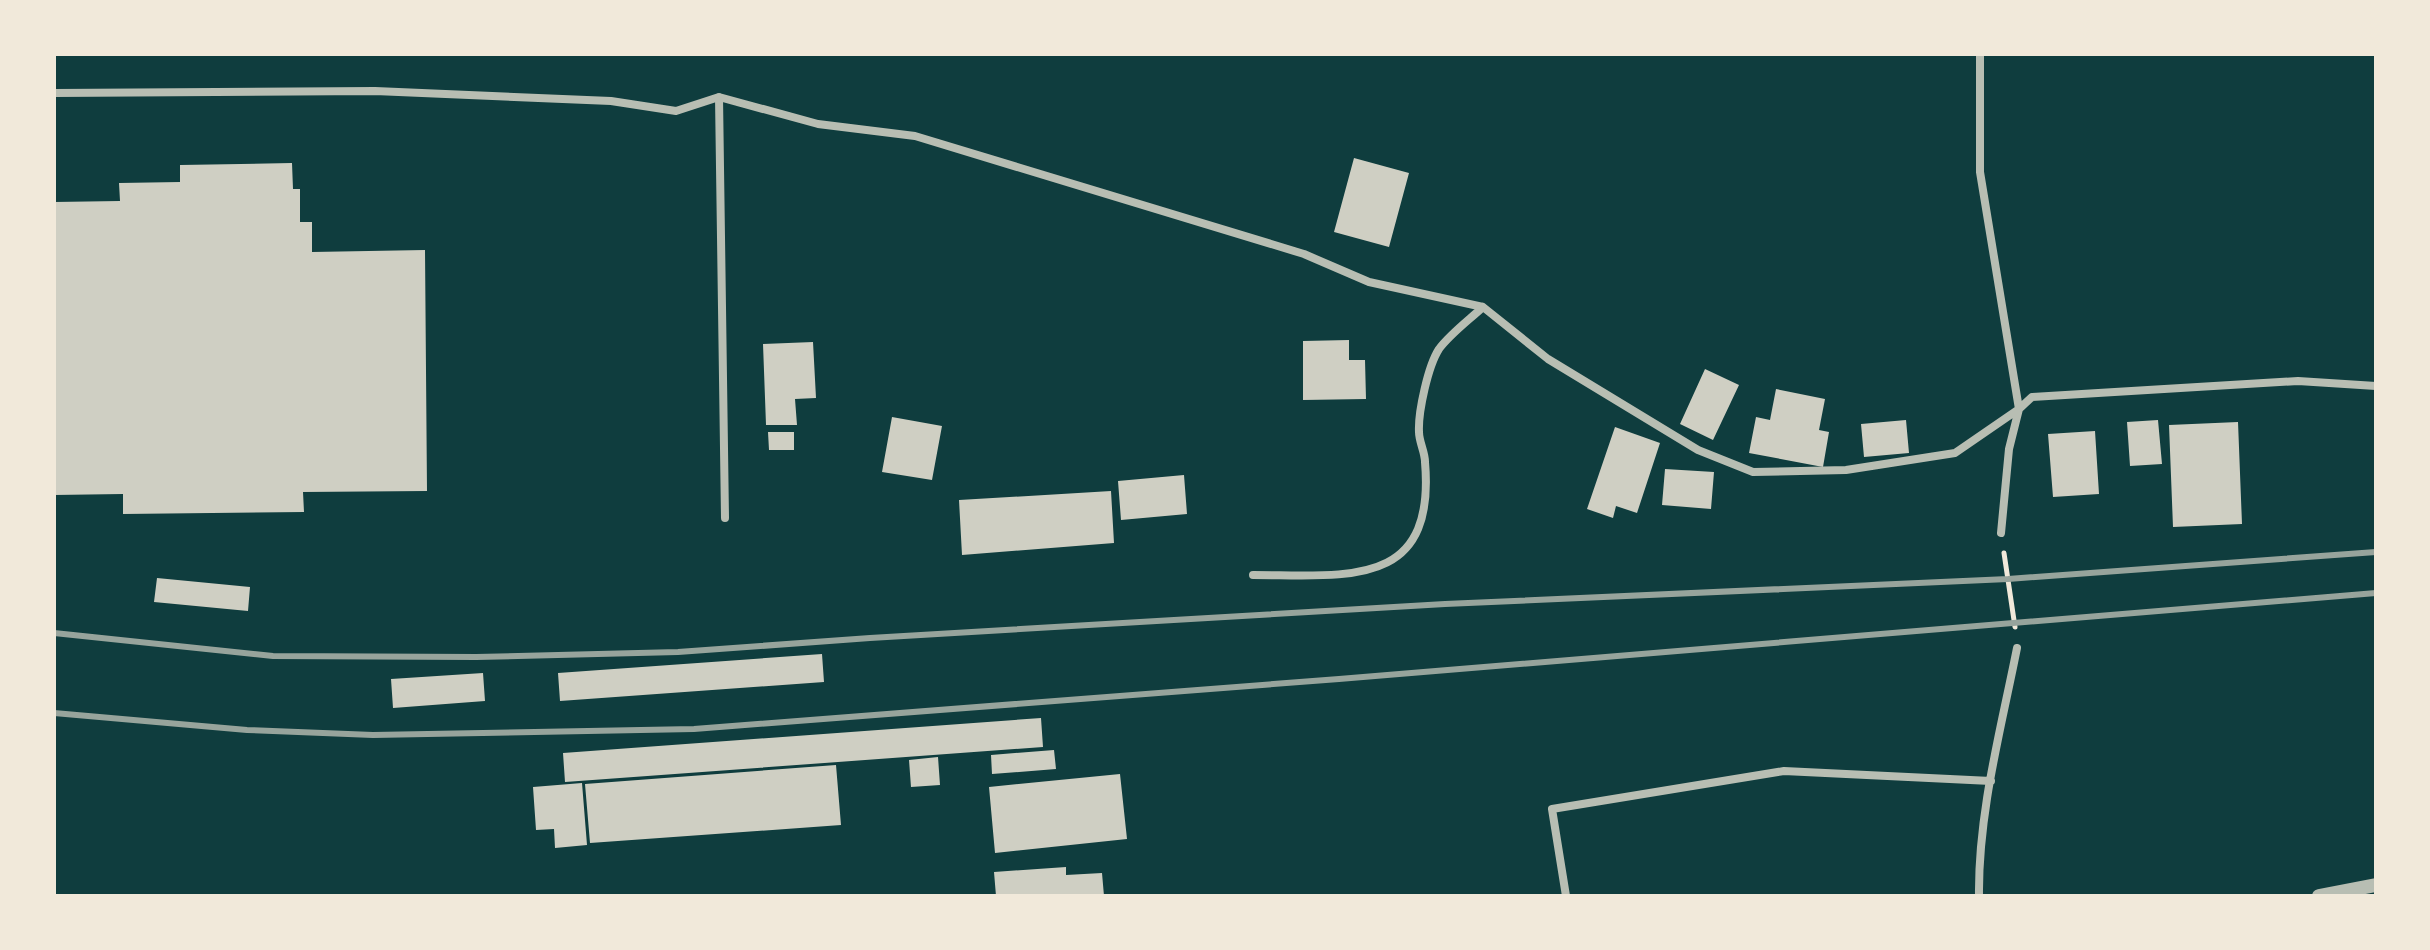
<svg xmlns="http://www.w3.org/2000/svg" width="2430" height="950" viewBox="0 0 2430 950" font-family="Mulish,sans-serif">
<rect width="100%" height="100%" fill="#0f3d3e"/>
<path fill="#cfcfc3" d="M1354 158 1409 173 1389 247 1334 232Z
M292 163 293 189H300V222H312V252L425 250 427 491 303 492 304 512 123 514V494L54 495V202L120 201 119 183 180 182V165Z
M1349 340V360H1365L1366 399 1303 400V341Z
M813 342 816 398 795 399 797 425H766L763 344Z
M1705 369 1739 385 1713 440 1680 424Z
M1776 389 1825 399 1819 430 1829 432 1823 467 1749 453 1756 417 1770 420Z
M892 417 942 426 932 480 882 472Z
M1906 420 1909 453 1864 457 1861 424Z
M2158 420 2162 464 2130 466 2127 422Z
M2238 422 2242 524 2173 527 2169 425Z
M1615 427 1660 443 1637 513 1616 506 1613 518 1587 509Z
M2095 431 2099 494 2053 497 2048 434Z
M768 432H794V450H769Z
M1665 469 1714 472 1711 509 1662 505Z
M1184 475 1187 514 1121 520 1118 481Z
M1111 491 1114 543 962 555 959 500Z
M157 578 250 587 248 611 154 602Z
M822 654 824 682 560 701 558 673Z
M483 673 485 701 393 708 391 679Z
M1041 718 1043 747 565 782 563 753Z
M1054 750 1056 769 992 774 991 755Z
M938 757 940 785 911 787 909 760Z
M836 765 841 825 590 843 585 784Z
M1120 774 1127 839 995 853 989 787Z
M582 783 587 845 555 848 554 829 536 830 533 787Z
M1066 867V875L1102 873 1104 896H996L994 872Z"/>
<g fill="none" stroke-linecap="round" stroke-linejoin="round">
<path stroke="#f1e9da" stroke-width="5" d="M2004 553 2015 627"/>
<path stroke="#b8beb3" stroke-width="8" d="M1980 54V172L2019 409 2009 449 2001 533
M54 93 375 91 611 101 676 111 719 97 818 124 915 136 1304 254 1369 282 1483 307 1548 359 1698 450 1753 472 1846 470 1955 453 2019 409 2032 397 2298 381 2376 386
M719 97 725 518
M1253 575C1346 575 1436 590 1425 462 1425 452 1419 442 1419 432 1418 412 1428 366 1439 349 1450 334 1469 320 1483 307
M1566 896 1552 809 1784 771 1991 781
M1979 896C1978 813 2001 729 2017 648"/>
<path stroke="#b8beb3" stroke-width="14" d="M2319 896 2376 885"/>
<path stroke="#97a49c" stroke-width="6" d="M54 633 273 656 476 657 678 652 870 638 1445 604 2008 579 2376 552
M54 713 247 730 373 735 694 729 1339 679 2376 593"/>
</g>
<rect width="2430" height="950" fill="none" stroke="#f1e9da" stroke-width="112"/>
</svg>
